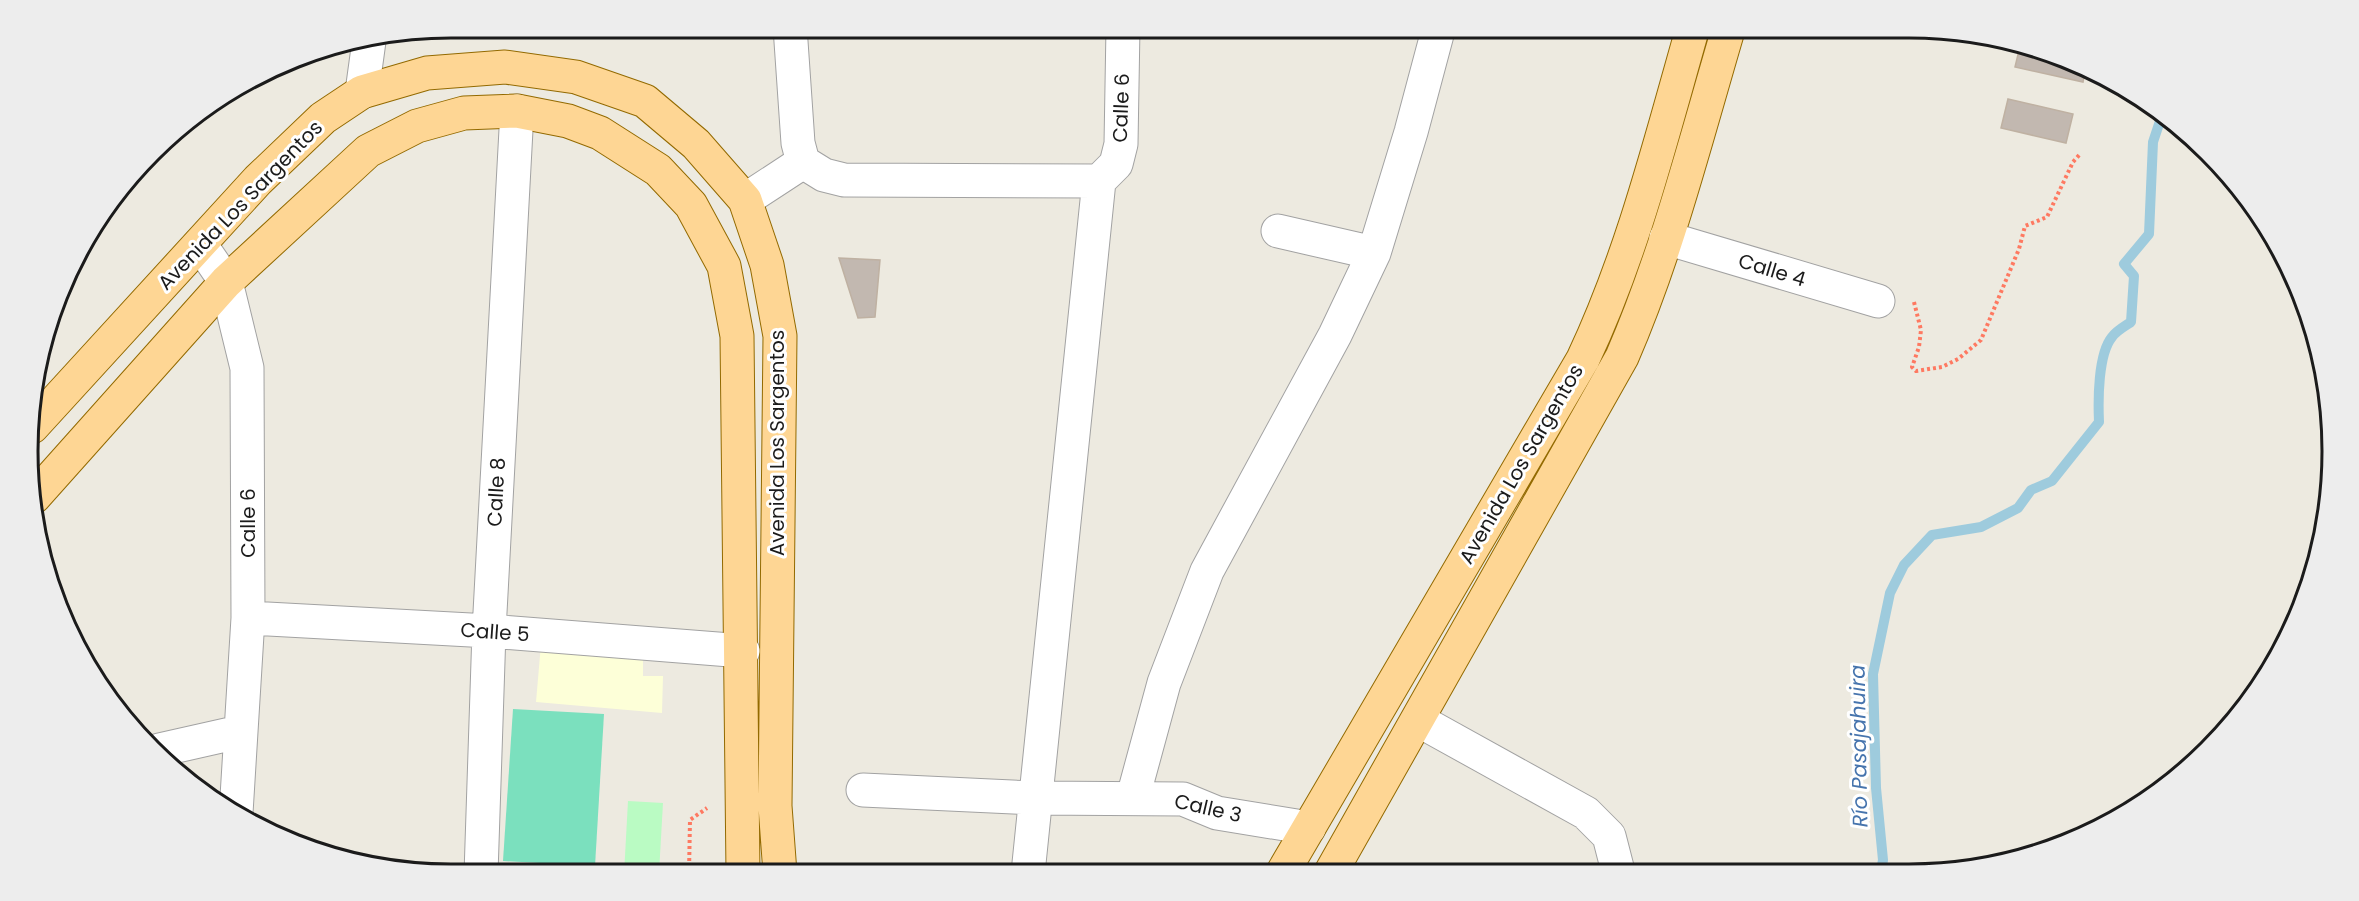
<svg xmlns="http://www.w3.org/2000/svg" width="2359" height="901" viewBox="0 0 2359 901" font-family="Poppins,sans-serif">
<rect width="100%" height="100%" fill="#edeae0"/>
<path fill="#fdffd8" d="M541 644 643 650V676H663L662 713 536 702Z"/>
<path fill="#bafbc3" d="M628 801 663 803 659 873 624 874Z"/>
<path fill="#7be0be" d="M513 709 604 714 595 866 503 861Z"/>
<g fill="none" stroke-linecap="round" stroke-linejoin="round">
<path stroke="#9ecbdd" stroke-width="10" d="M1881 871 1883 860 1876 788 1873 674 1890 593 1904 565 1932 535 1981 527 2018 508 2031 490 2052 481 2099 422C2098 400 2098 354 2112 337 2116 331 2125 326 2131 322L2134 276 2124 264 2149 234 2153 142 2163 112"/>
</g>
<path fill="#c2b8b0" stroke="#bfb1a2" stroke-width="1.5" d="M2021 42 2086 67 2083 82 2015 67Z
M2008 99 2073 114 2066 143 2001 128Z
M839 258 880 260 875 317 858 318Z"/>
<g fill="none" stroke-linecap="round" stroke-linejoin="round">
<g stroke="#a2a2a2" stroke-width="35">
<path id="minor" d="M790 27 798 143 803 162 824 175 844 180 1099 181
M362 92 369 41
M1099 181 1116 164 1121 144 1123 27
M745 200 803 162
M1278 231 1374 253
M1666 238 1878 301
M200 244 226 282 247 368 248 618 236 813
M248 618 489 631 743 651
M1418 720 1586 813 1609 836 1618 871
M159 750 239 732
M863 790 1034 798 1183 799 1217 813 1309 828
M1133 797 1164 683 1207 571 1335 335 1374 253 1411 132 1439 27
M1028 873 1099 181
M481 874 489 631 517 111"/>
</g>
<g stroke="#936a00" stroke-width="35">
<path id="major" d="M32 427 258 180 323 118 362 92 427 73 505 67 576 77 645 101 696 144 745 200 767 265 780 336 775 806 780 873
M34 497 226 282 368 151 417 126 464 113 517 111 568 121 600 133 658 170 691 205 724 266 737 336 743 873
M1283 872 1583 359C1633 253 1661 139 1693 27
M1331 872 1622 357C1668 251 1696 138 1729 27"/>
</g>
<path stroke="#fe7961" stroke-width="4" stroke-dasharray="3 3" stroke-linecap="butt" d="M1914 302 1921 330 1919 347 1912 367 1916 371 1942 367 1958 359 1981 340 2019 249 2025 226 2047 217 2073 162 2081 153
M689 873 690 820 707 808"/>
<use href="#minor" stroke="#fff" stroke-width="33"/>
<use href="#major" stroke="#fed694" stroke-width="33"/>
</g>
<g text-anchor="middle" stroke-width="6" stroke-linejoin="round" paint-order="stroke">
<g font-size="20" fill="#1b1b1b" stroke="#fff">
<text transform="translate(1121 108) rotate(-88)" y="7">Calle 6</text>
<text transform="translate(240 205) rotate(-46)" y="7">Avenida Los Sargentos</text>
<text transform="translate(1772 270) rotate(17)" y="7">Calle 4</text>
<text transform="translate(777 443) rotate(-90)" y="7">Avenida Los Sargentos</text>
<text transform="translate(1521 464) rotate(-60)" y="7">Avenida Los Sargentos</text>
<text transform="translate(496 492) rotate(-87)" y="7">Calle 8</text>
<text transform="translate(248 523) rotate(-90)" y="7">Calle 6</text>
<text transform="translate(495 632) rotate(4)" y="7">Calle 5</text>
<text transform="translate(1208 808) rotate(13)" y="7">Calle 3</text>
</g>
<g font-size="21" font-style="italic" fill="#4674ad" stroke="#fff">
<text transform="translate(1859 746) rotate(-91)" y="7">Río Pasajahuira</text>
</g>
</g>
<path d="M0 0H2359V901H0ZM451 38H1909A413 413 0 0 1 2322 451V451A413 413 0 0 1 1909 864H451A413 413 0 0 1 38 451V451A413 413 0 0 1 451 38Z" fill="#ededed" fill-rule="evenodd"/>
<path fill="none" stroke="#1b1b1b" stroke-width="3" d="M451 38H1909A413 413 0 0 1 2322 451V451A413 413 0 0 1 1909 864H451A413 413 0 0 1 38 451V451A413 413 0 0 1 451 38Z"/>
</svg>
